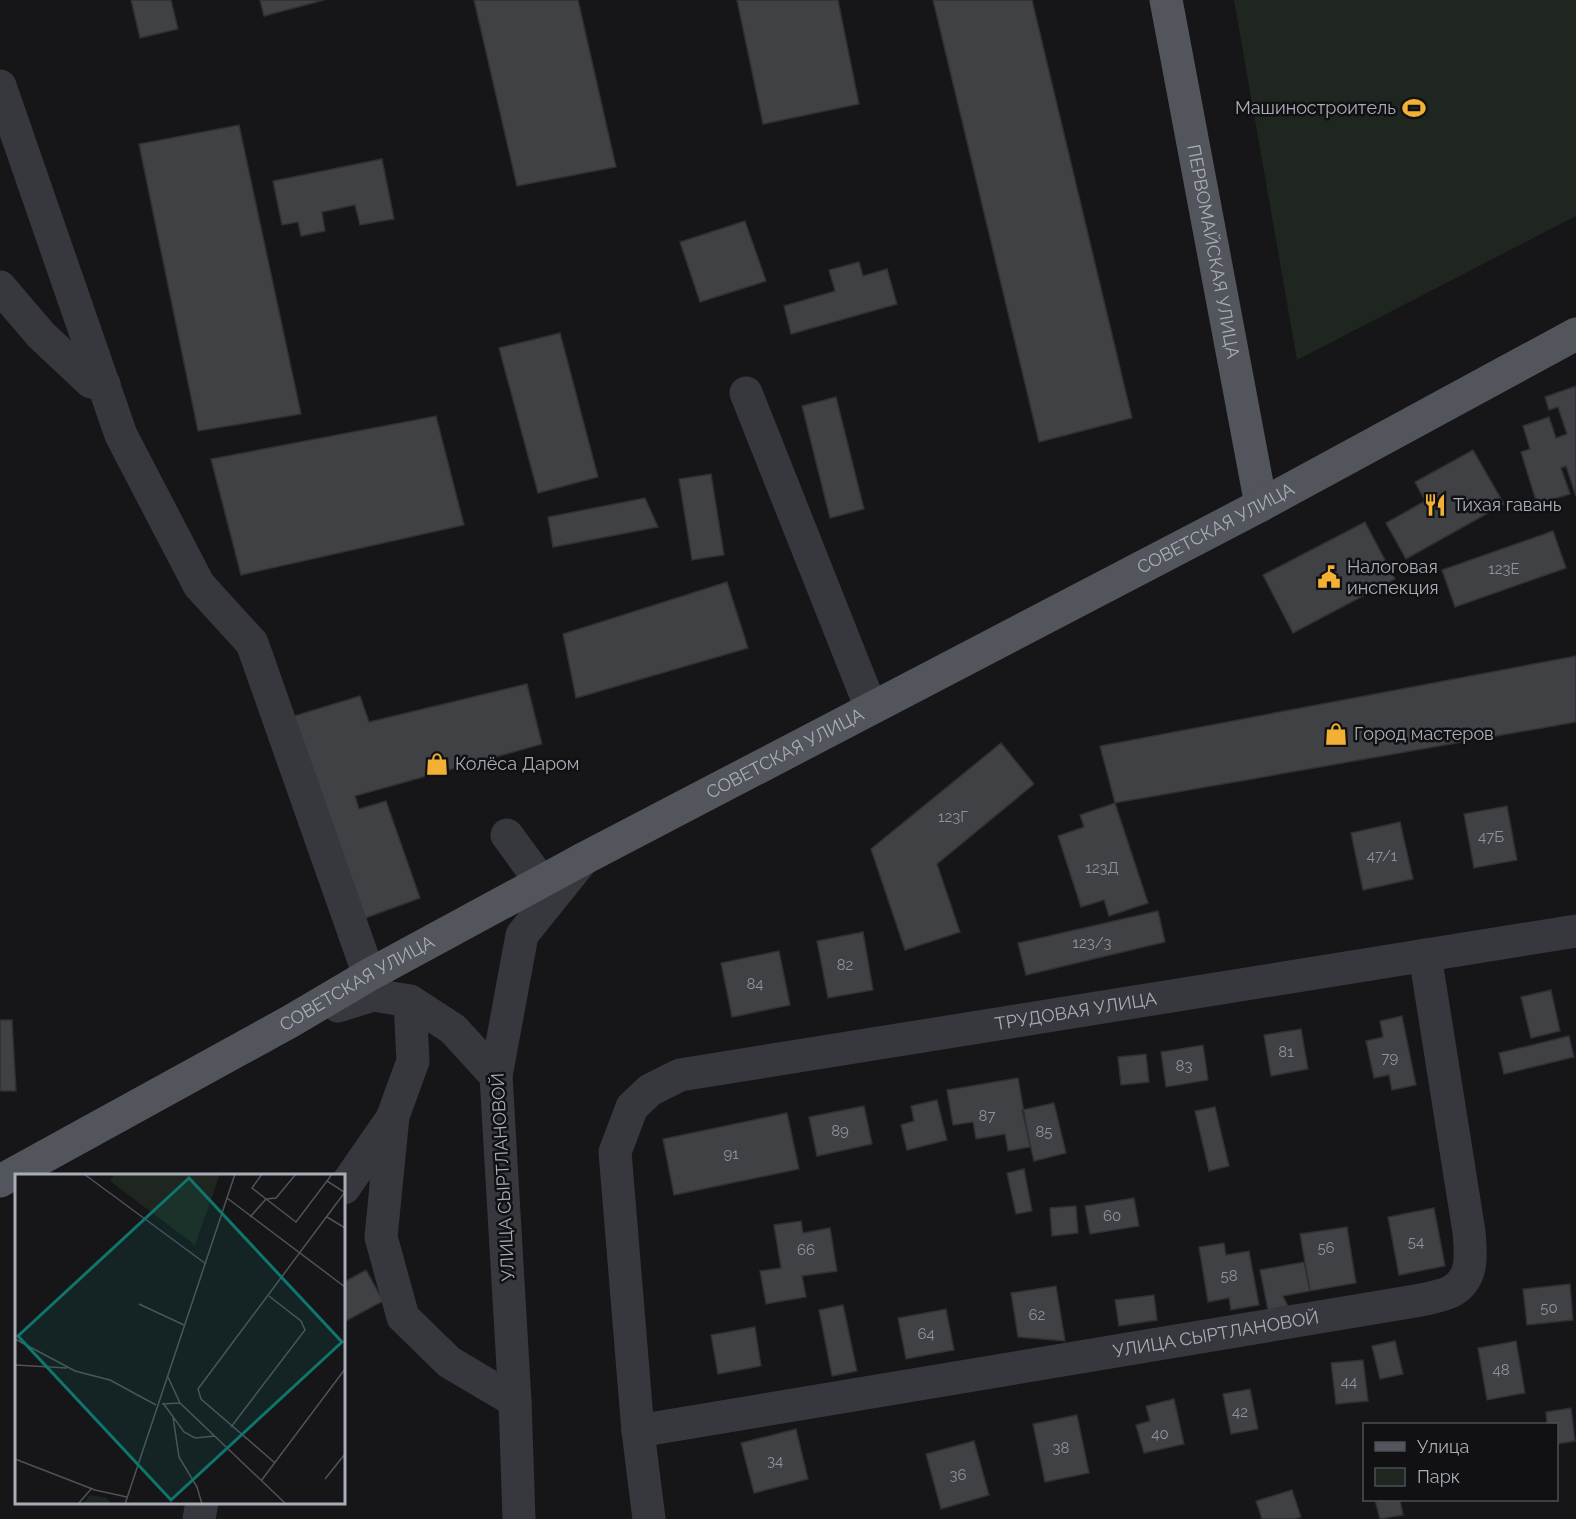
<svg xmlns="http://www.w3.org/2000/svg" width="1576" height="1519" viewBox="0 0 1576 1519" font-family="Raleway,sans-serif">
<rect width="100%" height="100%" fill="#161618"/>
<path fill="#1e261f" d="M1234 0H1576V216L1297 360Z"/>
<path fill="#404145" stroke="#303034" stroke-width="1.5" d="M131 0H171L178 29 140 38Z
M260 0H324L264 16Z
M474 0H578L616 167 517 186Z
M737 0H838L859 104 763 124Z
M933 0H1032L1132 418 1039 442Z
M239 125 301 414 198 431 139 144Z
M382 159 394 219 360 225 355 205 322 212 325 231 301 236 298 222 282 225 273 181Z
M745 221 766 281 700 302 680 242Z
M859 262 863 276 887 269 897 304 791 334 784 306 835 291 829 270Z
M560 333 598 477 538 493 499 348Z
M1576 386V496L1566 466 1561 468 1570 494 1537 504 1521 452 1530 449 1523 426 1549 417 1556 438 1567 434 1558 407 1549 410 1545 397Z
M836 397 864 509 830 518 802 406Z
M436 416 464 525 241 575 211 459Z
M1473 450 1504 504 1406 559 1386 523 1425 501 1415 482Z
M711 474 724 555 692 560 679 479Z
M645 498 658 527 553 547 548 517Z
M1365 522 1395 579 1293 633 1263 575Z
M1553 531 1566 568 1455 607 1442 570Z
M727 582 748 648 576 698 563 634Z
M1576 656V722L1115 803 1100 746Z
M527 684 542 744 355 796 359 809 386 801 420 898 360 920 291 717 360 696 369 722Z
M1001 743 1034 784 937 864 960 932 905 950 871 849Z
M1115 803 1148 903 1109 916 1104 900 1081 907 1058 836 1084 827 1080 815Z
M1507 806 1517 860 1474 868 1464 814Z
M1400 822 1413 879 1363 890 1351 833Z
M1158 911 1165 942 1026 975 1018 943Z
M863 932 873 990 828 998 817 941Z
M779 951 790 1005 732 1017 721 963Z
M1551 990 1560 1031 1531 1038 1521 997Z
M1402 1016 1416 1085 1392 1090 1389 1075 1374 1078 1366 1041 1383 1037 1380 1021Z
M0 1020H12L16 1091H0Z
M1301 1029 1308 1069 1271 1076 1264 1035Z
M1569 1036 1574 1057 1504 1074 1499 1053Z
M1203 1045 1208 1080 1166 1087 1161 1052Z
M1146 1054 1149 1082 1121 1085 1118 1057Z
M1018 1078 1030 1147 1008 1151 1005 1134 976 1139 973 1122 953 1125 947 1090Z
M937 1100 947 1140 907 1150 901 1125 914 1121 911 1106Z
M1054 1103 1066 1153 1034 1161 1022 1110Z
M864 1106 872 1144 817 1156 809 1117Z
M1215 1107 1229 1166 1209 1171 1195 1111Z
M787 1113 799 1169 674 1195 663 1139Z
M1024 1169 1032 1211 1016 1214 1007 1173Z
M1134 1198 1139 1226 1090 1234 1085 1206Z
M1076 1206 1078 1233 1052 1236 1050 1208Z
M1434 1208 1445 1266 1399 1275 1388 1217Z
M801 1221 803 1233 830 1228 837 1271 802 1276 806 1297 766 1304 760 1271 781 1268 774 1225Z
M1347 1227 1356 1283 1310 1291 1300 1234Z
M1224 1243 1226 1255 1249 1251 1259 1305 1231 1310 1229 1298 1208 1302 1199 1247Z
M1304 1262 1310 1291 1283 1296 1288 1306 1268 1310 1260 1270Z
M366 1270 383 1301 344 1322V1282Z
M1570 1284 1573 1320 1527 1325 1523 1289Z
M1056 1286 1065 1341 1018 1337 1011 1293Z
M1154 1295 1157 1320 1119 1326 1115 1300Z
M843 1305 857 1371 832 1376 819 1310Z
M946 1309 954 1350 906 1359 898 1318Z
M755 1327 761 1366 718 1374 711 1335Z
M1395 1341 1403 1374 1380 1379 1372 1346Z
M1516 1341 1525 1393 1487 1400 1478 1348Z
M1363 1360 1368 1401 1336 1404 1331 1363Z
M1250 1389 1258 1429 1231 1434 1223 1394Z
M1174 1399 1184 1444 1144 1453 1136 1425 1150 1421 1146 1406Z
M1571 1408 1575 1441 1556 1444V1424H1547L1546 1412Z
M1077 1415 1089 1473 1045 1482 1033 1424Z
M796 1429 808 1479 754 1493 741 1443Z
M974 1441 989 1495 941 1509 926 1454Z
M1292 1490 1301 1517 1294 1519H1262L1256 1501Z
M1375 1500H1400L1403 1515 1380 1519Z"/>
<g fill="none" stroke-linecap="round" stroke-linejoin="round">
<g stroke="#37383d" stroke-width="33">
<path d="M0 86 121 435 199 585 252 643 369 975"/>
<path d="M0 287 41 335 91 382 104 384"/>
<path d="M746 393 871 708"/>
<path d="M507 835 542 883"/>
<path d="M410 1001 413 1061 393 1116 381 1237 403 1317 449 1362 515 1401"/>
<path d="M338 1006 373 995 410 1001 453 1029 496 1076"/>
<path d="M344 1188 391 1120"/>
<path id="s1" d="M638 1431 1421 1300C1430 1298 1441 1296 1450 1292 1474 1280 1471 1255 1469 1232L1425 955"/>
<path d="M199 1519 202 1502"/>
<path d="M519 1519 515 1401 496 1076 522 935 583 859"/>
<path id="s2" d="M649 1519 638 1431 615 1152 632 1107 650 1090 680 1075 1576 931"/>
</g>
<g stroke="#53555c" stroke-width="33">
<path id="s3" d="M1166 0 1261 505"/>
<path id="s4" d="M0 1181 291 1021 369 975 583 859 1261 505 1576 334"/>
</g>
</g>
<defs>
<g id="stadium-bare" transform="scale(1.8)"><path d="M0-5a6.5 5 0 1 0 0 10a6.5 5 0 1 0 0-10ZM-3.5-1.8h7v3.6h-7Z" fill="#f2b134" stroke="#111113" stroke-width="2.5" paint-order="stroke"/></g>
<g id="restaurant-bare" transform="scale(1.8)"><path d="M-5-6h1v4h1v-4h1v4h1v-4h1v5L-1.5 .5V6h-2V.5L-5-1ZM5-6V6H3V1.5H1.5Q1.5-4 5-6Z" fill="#f2b134" stroke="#111113" stroke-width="2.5" paint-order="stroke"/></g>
<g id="civic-bare" transform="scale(1.8)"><path d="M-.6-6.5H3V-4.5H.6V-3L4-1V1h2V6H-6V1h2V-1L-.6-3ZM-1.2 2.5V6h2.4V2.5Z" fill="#f2b134" stroke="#111113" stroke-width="2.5" paint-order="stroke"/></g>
<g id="shop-bare" transform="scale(1.8)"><path d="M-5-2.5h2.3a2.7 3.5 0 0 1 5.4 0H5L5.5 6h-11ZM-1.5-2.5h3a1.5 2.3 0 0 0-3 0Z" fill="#f2b134" stroke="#111113" stroke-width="2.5" paint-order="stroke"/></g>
</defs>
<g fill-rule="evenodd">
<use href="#stadium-bare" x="1414" y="108"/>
<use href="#restaurant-bare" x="1435" y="505"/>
<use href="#civic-bare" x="1329" y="577"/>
<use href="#shop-bare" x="1336" y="734"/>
<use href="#shop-bare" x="437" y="764"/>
</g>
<g text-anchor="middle" stroke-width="5" stroke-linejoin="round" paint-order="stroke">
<g font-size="15" fill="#8e929b">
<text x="1504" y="574">123Е</text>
<text x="953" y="822">123Г</text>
<text x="1491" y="842">47Б</text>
<text x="1382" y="861">47/1</text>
<text x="1102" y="873">123Д</text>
<text x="1092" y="948">123/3</text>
<text x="845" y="970">82</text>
<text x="755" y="989">84</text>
<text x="1286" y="1057">81</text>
<text x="1390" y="1063">79</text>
<text x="1184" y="1071">83</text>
<text x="987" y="1121">87</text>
<text x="840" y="1136">89</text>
<text x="1044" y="1137">85</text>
<text x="731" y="1159">91</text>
<text x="1112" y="1221">60</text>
<text x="1416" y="1247">54</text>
<text x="1326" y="1253">56</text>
<text x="806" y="1255">66</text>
<text x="1229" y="1281">58</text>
<text x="1549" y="1313">50</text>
<text x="1037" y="1320">62</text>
<text x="926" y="1339">64</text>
<text x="1501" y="1375">48</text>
<text x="1349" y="1387">44</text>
<text x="1240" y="1417">42</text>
<text x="1160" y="1439">40</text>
<text x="1061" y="1453">38</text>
<text x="775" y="1466">34</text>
<text x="958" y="1480">36</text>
</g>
<g font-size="18" fill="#a8adb8" stroke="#111113" text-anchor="start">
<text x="1396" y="114" text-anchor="end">Машиностроитель</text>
<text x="1453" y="511">Тихая гавань</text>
<text x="1347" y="573">Налоговая<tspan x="1347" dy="21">инспекция</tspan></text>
<text x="1354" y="740">Город мастеров</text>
<text x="455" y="770">Колёса Даром</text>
</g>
<g font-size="18" fill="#a8adb8" stroke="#111113">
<text dy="6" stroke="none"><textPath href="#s3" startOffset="256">ПЕРВОМАЙСКАЯ УЛИЦА</textPath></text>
<text dy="6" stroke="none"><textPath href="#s4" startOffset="1380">СОВЕТСКАЯ УЛИЦА</textPath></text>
<text dy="6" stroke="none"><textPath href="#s4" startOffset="894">СОВЕТСКАЯ УЛИЦА</textPath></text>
<text dy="6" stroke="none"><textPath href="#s4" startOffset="408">СОВЕТСКАЯ УЛИЦА</textPath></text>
<text dy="6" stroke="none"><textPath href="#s2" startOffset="876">ТРУДОВАЯ УЛИЦА</textPath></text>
<text transform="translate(503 1177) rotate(-93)" y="6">УЛИЦА СЫРТЛАНОВОЙ</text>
<text dy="6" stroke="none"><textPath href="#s1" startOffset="586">УЛИЦА СЫРТЛАНОВОЙ</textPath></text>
</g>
</g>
<g transform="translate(15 1174)">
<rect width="330" height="330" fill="#161618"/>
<path d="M100 0H205L180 71 95 7ZM75 321 92 324 96 330H68Z" fill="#1e261f"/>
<path fill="none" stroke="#505258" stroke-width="1.5" d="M69 0 191 90M317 0 312 7 329 18M212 24 330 113M251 25 281 48 312 7M251 25 261 24 281 0M235 43 251 25 237 14 247 0M312 43 330 54M124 130 169 151M0 165 60 197 95 206 141 231M0 191 52 194M153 203 165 229 271 330M148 229 169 258 180 264 200 262M147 230 165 229M158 243 164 283 182 313 187 330M216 253 290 156 286 147 254 122M0 285 80 316 112 323M260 289 186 225 183 215 330 18M310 305 330 280M246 307 330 195M63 330 77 314M110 330 220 0"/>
<path fill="#0f766e" fill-opacity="0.15" stroke="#0f766e" stroke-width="3" d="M174 4 327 168 156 326 3 162Z"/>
<rect width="330" height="330" fill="none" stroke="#a8adb8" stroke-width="3"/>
</g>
<rect x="1363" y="1423" width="195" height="78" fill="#111113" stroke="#4d4f55" stroke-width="1.5"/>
<rect x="1375" y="1442" width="30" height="9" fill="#53555c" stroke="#4d4f55" stroke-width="1.5"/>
<text x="1417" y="1453" font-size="18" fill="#a8adb8">Улица</text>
<rect x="1375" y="1468" width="30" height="18" fill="#1e261f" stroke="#4d4f55" stroke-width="1.5"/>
<text x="1417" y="1483" font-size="18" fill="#a8adb8">Парк</text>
</svg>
